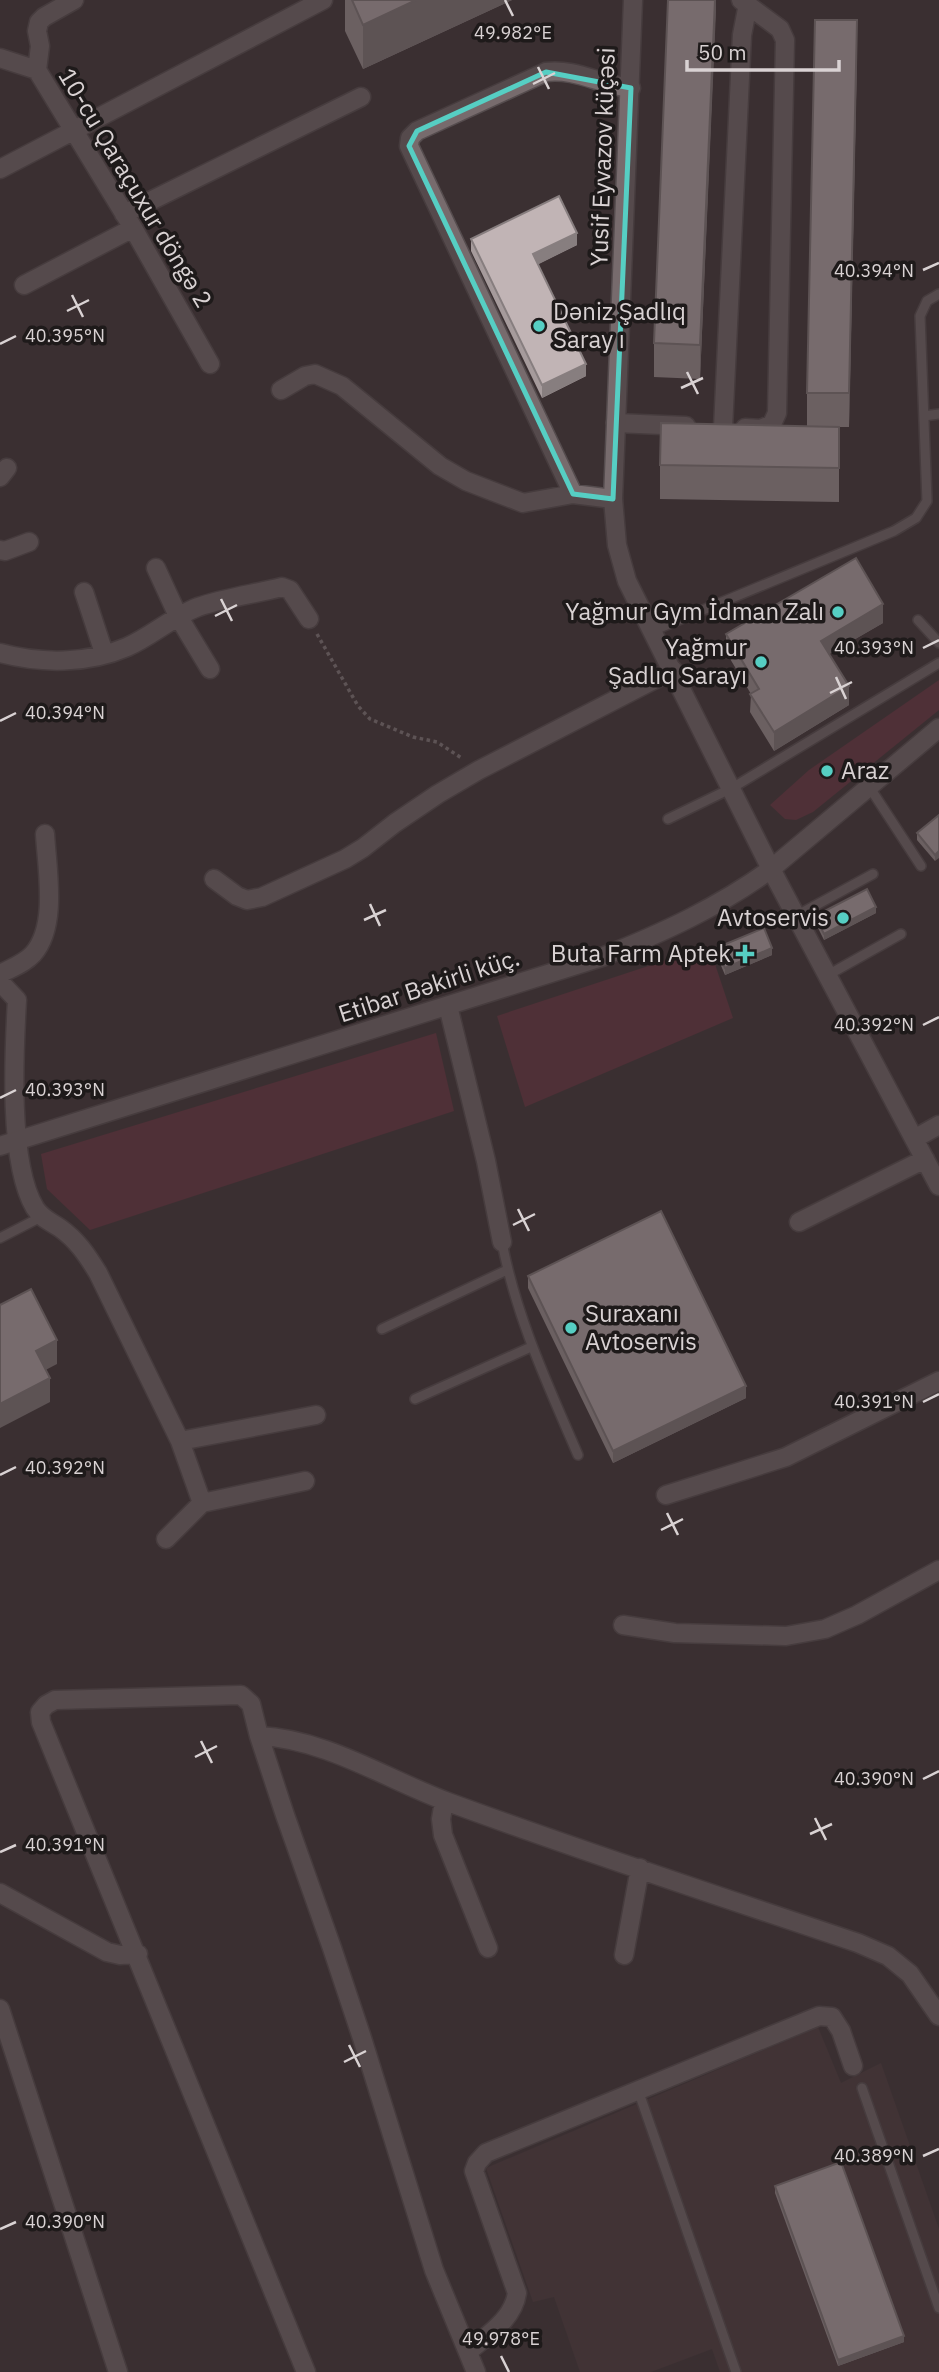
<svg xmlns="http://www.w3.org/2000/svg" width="939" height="2372" viewBox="0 0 939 2372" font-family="'IBM Plex Sans',sans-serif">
<rect width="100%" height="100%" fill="#3b3032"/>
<path fill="#49383b" d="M818 2027 841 2083 881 2063 939 2229V2372H720L712 2349 651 2372H580L554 2297 533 2302 486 2168Z"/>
<path fill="#69313e" d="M939 680V710L813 812 796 820 785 819 770 805 809 770Z
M709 946 733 1018 525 1107 497 1016Z
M436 1033 454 1111 90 1230 47 1189 41 1154Z"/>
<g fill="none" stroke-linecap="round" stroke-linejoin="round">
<g stroke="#554c4e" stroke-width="12">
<path id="lane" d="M924 416 939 414
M918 620 939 643
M652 631 894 531 916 518 927 501 920 316 927 301 939 294
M870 788 921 866
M668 819 732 788 939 663
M796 916 873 874
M828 975 901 934
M0 1238 41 1217
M502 1242C516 1317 548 1385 578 1455
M382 1329 507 1270
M415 1399 531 1347
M862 2088 939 2308
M638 2090 736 2372"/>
</g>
<g stroke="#554c4e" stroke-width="21">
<path id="street" d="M741 0 780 29 785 40 777 413 772 424 761 429 745 428
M0 58 37 70 133 228 210 364
M37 70 40 46 37 31 39 22 44 17 74 0
M0 169 323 0
M124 214 361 97
M24 285 133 228
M281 390 305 376 315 374 342 386 440 466 466 481 523 503 573 494 613 499
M616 423 686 426
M723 428 742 35 748 4
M0 477 7 468
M573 494 409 146 410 138 417 131 546 72C575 68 601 85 631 88
M0 550 5 551 29 542
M156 568 178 616 210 669
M84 592 104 653
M0 653C41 664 88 664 127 647 152 636 172 617 198 607 224 598 254 594 282 587L290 590 309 619
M771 869 939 1186
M214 879 237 896 247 900 262 897 345 859 363 848 395 823 438 794 479 770 673 670
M0 974C11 968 24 964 33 954 58 926 47 869 45 834
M0 982 17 1000C14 1052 8 1163 35 1208 42 1219 50 1221 60 1228 77 1240 87 1255 98 1273L180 1441 202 1503
M448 1006 486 1161 502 1242
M914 1139 939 1125
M799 1222 925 1159
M180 1441 316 1415
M666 1495 786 1457 939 1381
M166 1539 202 1503 305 1481
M623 1625 675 1633 786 1636 825 1629 857 1615 939 1570
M259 1736 285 1815 332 1948 362 2038 434 2270 476 2372
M444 1801 441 1819 443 1835 488 1948
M0 1893 107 1952 120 1955 138 1954
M624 1955 640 1868
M0 2009 118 2372
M468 2352C487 2335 513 2320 517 2293L474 2171 477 2163 486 2153 819 2016 832 2017 841 2031 853 2066
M306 2372C216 2156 131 1938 41 1722L40 1712 46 1705 55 1700 241 1695 251 1704 259 1736C326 1739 386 1779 448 1802 584 1852 722 1897 858 1943L888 1956 910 1974 939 2016"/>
</g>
<g stroke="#554c4e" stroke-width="21">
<path id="secondary" d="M633 0 613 499 617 545 627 581 771 869
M0 1146 602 957C662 933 719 907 771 869L939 728"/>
</g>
<path stroke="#887f80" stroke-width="3.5" stroke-dasharray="3.5 3.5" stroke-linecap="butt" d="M317 634 358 706 370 719 413 737 437 742 463 759"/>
<use href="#lane" stroke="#776b6d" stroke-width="9"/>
<use href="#street" stroke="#776b6d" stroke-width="18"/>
<use href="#secondary" stroke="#776b6d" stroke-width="18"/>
</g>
<path fill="#a69b9c" d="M345 0H512L363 69 345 31Z
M716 0 700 379 654 377V343Z
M857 54 849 427H839V502L660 499V465L807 426V393Z
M471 239 577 245 538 264 586 376 542 398 471 251Z
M883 623 829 654 849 705 774 751 750 712 751 694 726 652V634Z
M939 815 935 861 917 840V833Z
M876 913 824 940 815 922V916Z
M716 948 772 955 725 975 716 954Z
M528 1276 746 1398 613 1463 528 1288Z
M775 2186 904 2342 838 2366 775 2193Z"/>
<path fill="#877e7f" d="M416 0H512L363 69V25Z
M715 0H716V11L700 379V345Z
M857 20V54L849 427V393Z
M577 233V245L533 267V254Z
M586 364V376L542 398V385Z
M883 604V623L821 659V641Z
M849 686V705L774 751V732Z
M939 851V858L935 861V855Z
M876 907V913L824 940V934Z
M772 948V955L725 975V968Z
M57 1340V1364L36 1375V1351Z
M50 1378V1402L0 1428V1404Z
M746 1386V1398L613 1463V1451Z
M904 2336V2342L838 2366V2360Z"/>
<path fill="#c1b4b5" stroke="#877e7f" stroke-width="2" d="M352 0H416L363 25Z
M668 0H715L700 345 654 343Z
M815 20H857L849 393H807Z
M559 196 577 233 533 254 586 364 542 385 471 239Z
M661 423 839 427V468L660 465Z
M856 558 883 604 821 641 849 686 774 732 750 694 759 689 726 634Z
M939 815V851L935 855 917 833Z
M867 889 876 907 824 934 815 916Z
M764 928 772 948 725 968 716 948Z
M661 1211 746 1386 613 1451 528 1276Z
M31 1289 57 1340 36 1351 50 1378 0 1404V1305Z
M841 2162 904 2336 838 2360 775 2186Z"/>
<path d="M0 0H939V2372H0ZM546 72 631 88 613 499 573 494 409 146 417 131Z" fill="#3b3032" fill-opacity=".55" fill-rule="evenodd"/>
<path fill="none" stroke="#56cec3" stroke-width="5" stroke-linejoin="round" d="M546 72 631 88 613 499 573 494 409 146 417 131Z"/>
<path fill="none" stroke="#d9d2d3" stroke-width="2.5" d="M505 0 513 16M538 67 549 89M533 84 555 73M923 270 939 263M72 295 83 317M67 311 89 300M0 344 16 336M687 372 698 394M681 388 703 378M221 599 232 621M215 616 237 605M923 648 939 640M836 677 846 699M830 693 852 682M0 721 16 713M370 904 380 926M364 920 386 910M923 1025 939 1017M0 1098 16 1090M518 1209 529 1231M513 1225 535 1214M923 1402 939 1394M0 1475 16 1467M667 1513 678 1535M661 1530 683 1519M201 1741 212 1763M195 1757 217 1746M923 1779 939 1771M815 1818 826 1840M810 1834 832 1824M0 1852 16 1845M349 2045 360 2067M344 2062 366 2051M923 2156 939 2149M0 2229 16 2222M501 2356 509 2372"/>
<g fill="#56cec3" stroke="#1e1a1a" stroke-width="2.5">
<circle cx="539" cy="326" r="7"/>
<circle cx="838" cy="612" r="7"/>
<circle cx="761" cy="662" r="7"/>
<circle cx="827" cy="771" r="7"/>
<circle cx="843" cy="918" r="7"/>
<path d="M741.5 943.5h7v7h7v7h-7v7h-7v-7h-7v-7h7z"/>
<circle cx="571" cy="1328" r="7"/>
</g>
<g text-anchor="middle" stroke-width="7" stroke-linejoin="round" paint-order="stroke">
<g font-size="24" fill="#d9d2d3" stroke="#1e1a1a">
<text transform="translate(603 157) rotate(-88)" y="8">Yusif Eyvazov küçəsi</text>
<text transform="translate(135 188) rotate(59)" y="8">10-cu Qaraçuxur döngə 2</text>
<text transform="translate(429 986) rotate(-18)" y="8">Etibar Bəkirli küç.</text>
</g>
<g font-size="24" fill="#d9d2d3" stroke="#1e1a1a" text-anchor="end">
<text x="553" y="320" text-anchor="start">Dəniz Şadlıq<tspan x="553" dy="28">Saray ı</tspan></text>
<text x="824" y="620">Yağmur Gym İdman Zalı</text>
<text x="747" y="656">Yağmur<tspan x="747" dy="28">Şadlıq Sarayı</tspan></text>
<text x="841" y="779" text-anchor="start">Araz</text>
<text x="829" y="926">Avtoservis</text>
<text x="731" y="962">Buta Farm Aptek</text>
<text x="585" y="1322" text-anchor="start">Suraxanı<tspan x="585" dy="28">Avtoservis</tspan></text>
</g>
</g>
<g font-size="18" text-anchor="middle" fill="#d9d2d3" stroke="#1e1a1a" stroke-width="7" stroke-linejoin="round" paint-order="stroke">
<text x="513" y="39">49.982°E</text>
<text x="874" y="277">40.394°N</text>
<text x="65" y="342">40.395°N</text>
<text x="874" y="654">40.393°N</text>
<text x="65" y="719">40.394°N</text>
<text x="874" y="1031">40.392°N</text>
<text x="65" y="1096">40.393°N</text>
<text x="874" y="1408">40.391°N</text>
<text x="65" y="1474">40.392°N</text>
<text x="874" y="1785">40.390°N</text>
<text x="65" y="1851">40.391°N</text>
<text x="874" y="2162">40.389°N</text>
<text x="65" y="2228">40.390°N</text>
<text x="501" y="2345">49.978°E</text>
</g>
<path d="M687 60v10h152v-10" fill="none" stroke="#d9d2d3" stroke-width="3.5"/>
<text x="698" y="60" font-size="21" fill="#d9d2d3" stroke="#1e1a1a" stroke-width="5" paint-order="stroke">50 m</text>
</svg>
